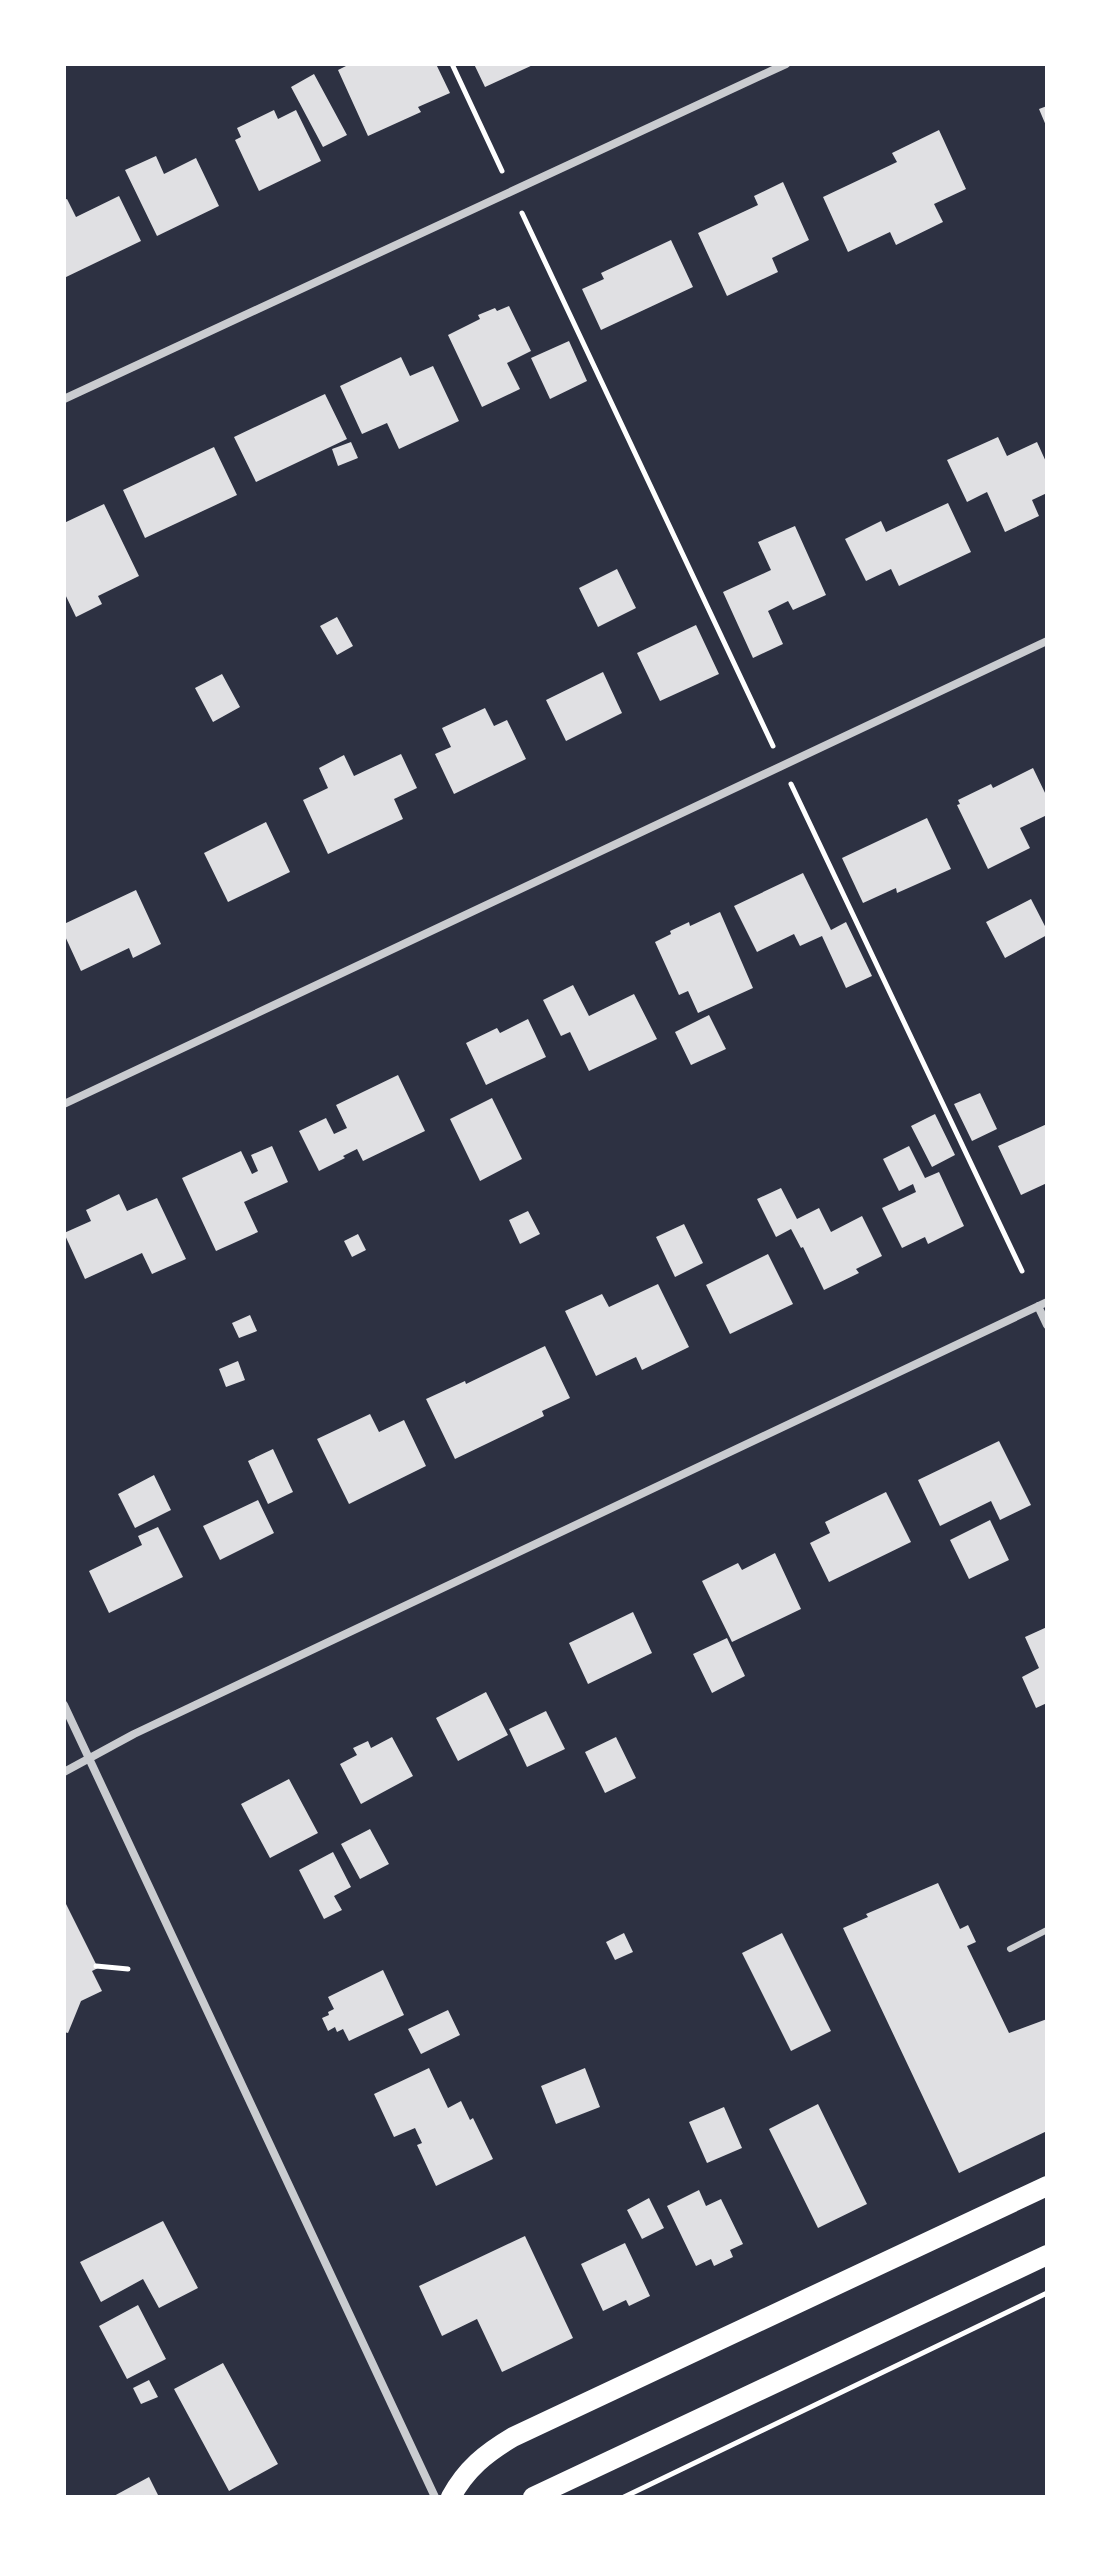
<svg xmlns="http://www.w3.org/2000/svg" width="1111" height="2561" viewBox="0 0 1111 2561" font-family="Raleway,sans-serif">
<rect width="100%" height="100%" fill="#2d3142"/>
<path fill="#e0e0e3" d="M350 64H412L413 66 436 64 450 93 418 107 421 112 368 136 338 70Z
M474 64H535L485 87Z
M314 74 347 135 323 147 291 87Z
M1047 106V128L1039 109Z
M274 110 278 119 296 110 321 161 259 191 235 140 241 137 237 128Z
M939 130 966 189 934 204 943 222 896 245 890 232 848 252 823 197 897 162 892 153Z
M156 156 164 174 196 158 219 206 157 236 125 170Z
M783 182 809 240 772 258 778 272 727 296 698 233 758 205 754 196Z
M119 196 141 241 64 278V200L67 199 76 217Z
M671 240 693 287 601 330 582 289 604 279 601 273Z
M509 306 531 351 507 363 520 389 482 407 448 335 480 319 478 315 495 308 497 311Z
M569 341 587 381 550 399 531 358Z
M401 357 410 376 433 366 459 421 399 449 387 423 362 434 340 386Z
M325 394 347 439 256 482 234 437Z
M998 437 1007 456 1037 442 1047 464V493L1032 500 1039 516 1005 532 987 492 967 502 947 460Z
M351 442 358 458 338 466 332 449Z
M214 447 237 495 145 538 123 490Z
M948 503 971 552 899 586 891 569 866 581 845 539 881 521 886 532Z
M104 504 139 576 98 596 102 604 76 617 64 592V523Z
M795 526 826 595 793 610 788 601 768 611 783 644 753 658 723 592 771 570 758 542Z
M617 569 636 608 598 627 579 588Z
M337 617 353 646 337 655 320 626Z
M696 625 719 674 660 701 637 653Z
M603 672 622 713 566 741 546 700Z
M222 674 240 707 213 722 195 688Z
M485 708 494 726 507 720 526 759 454 794 435 754 451 747 442 728Z
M401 754 417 788 394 799 403 819 328 854 303 800 328 788 319 768 344 755 354 776Z
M1033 768 1047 797V815L1020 828 1030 848 988 869 957 805 960 804 958 800 991 784 993 788Z
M927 818 951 869 897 893 896 888 863 903 842 858Z
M266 822 290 872 228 902 204 853Z
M803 873 831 930 846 922 872 976 846 988 822 936 800 946 794 934 757 952 734 906Z
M136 890 161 944 133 958 129 948 81 971 64 934V924Z
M1031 899 1047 930V935L1005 958 986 922Z
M720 912 753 988 698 1013 688 991 679 995 655 942 671 934 670 931 689 922 690 926Z
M573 985 589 1016 634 994 657 1039 589 1071 570 1032 561 1036 543 1000Z
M709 1015 726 1049 691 1065 675 1032Z
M528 1019 546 1057 486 1085 466 1043 497 1028 500 1033Z
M398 1075 425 1131 363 1161 357 1149 343 1156 345 1158 319 1171 299 1131 326 1118 334 1134 347 1128 336 1105Z
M980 1093 997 1129 972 1141 954 1104Z
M492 1098 522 1159 480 1181 450 1119Z
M935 1114 955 1155 932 1167 911 1126Z
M1047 1124V1183L1021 1195 998 1146Z
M272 1146 288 1182 244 1202 258 1232 216 1251 182 1178 241 1151 252 1174 258 1171 251 1155Z
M909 1146 925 1178 939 1172 964 1226 928 1244 925 1237 902 1248 882 1208 916 1192 913 1184 899 1191 883 1159Z
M781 1188 797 1219 819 1208 831 1232 862 1216 882 1256 856 1269 859 1273 824 1290 803 1247 801 1248 791 1229 776 1237 757 1199Z
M119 1194 127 1211 157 1198 186 1259 152 1274 142 1253 85 1279 64 1233 91 1221 86 1210Z
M528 1211 540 1234 520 1244 509 1220Z
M684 1224 703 1263 675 1277 656 1237Z
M358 1234 366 1250 352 1257 344 1241Z
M768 1254 793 1304 730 1334 706 1285Z
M658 1284 689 1347 642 1370 636 1357 596 1376 565 1311 602 1294 609 1307Z
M250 1315 257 1331 239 1338 232 1323Z
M545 1346 570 1398 542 1411 544 1416 455 1459 426 1399 465 1381 466 1384Z
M238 1361 245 1380 226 1387 219 1369Z
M370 1414 379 1432 404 1420 426 1466 349 1504 317 1439Z
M999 1441 1031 1505 1000 1520 991 1501 940 1526 918 1480Z
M273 1449 293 1492 268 1504 248 1461Z
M154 1475 171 1510 135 1528 118 1494Z
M886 1492 911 1542 829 1582 810 1543 830 1533 825 1522Z
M258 1500 274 1533 220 1560 203 1526Z
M990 1520 1009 1560 969 1579 950 1540Z
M158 1527 183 1577 109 1613 89 1571 142 1545 138 1536Z
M775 1553 801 1609 732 1642 702 1581 738 1563 742 1570Z
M633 1612 652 1653 588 1684 569 1643Z
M1047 1627V1703L1036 1708 1022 1677 1039 1668 1025 1637Z
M727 1638 745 1676 712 1693 693 1654Z
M486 1692 508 1735 458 1761 436 1718Z
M546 1711 565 1749 527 1767 509 1729Z
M392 1737 413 1776 361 1804 340 1764 357 1755 353 1748 368 1741 371 1748Z
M616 1737 636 1778 605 1793 585 1752Z
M289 1779 318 1833 270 1858 241 1804Z
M370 1829 389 1864 360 1879 341 1844Z
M333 1852 351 1887 334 1896 342 1910 324 1919 299 1870Z
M938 1883 960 1929 968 1925 976 1942 967 1946 1009 2033 1047 2019V2131L959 2173 843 1928 868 1917 866 1914Z
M64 1900 98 1968 92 1971 102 1991 81 2001 68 2033 64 2032Z
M624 1933 633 1952 615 1960 606 1942Z
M782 1933 831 2031 791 2051 742 1953Z
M383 1970 404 2015 349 2041 343 2029 337 2032 335 2027 328 2031 322 2018 329 2015 328 2012 334 2009 328 1997Z
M448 2010 460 2035 421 2054 408 2029Z
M429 2068 448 2108 461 2101 470 2120 473 2118 493 2159 436 2186 417 2145 422 2143 415 2128 394 2137 374 2094Z
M585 2068 600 2107 556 2124 541 2086Z
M818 2104 867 2204 818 2228 769 2129Z
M724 2107 742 2148 707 2163 689 2122Z
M699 2190 706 2206 721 2199 743 2244 730 2250 733 2257 714 2266 711 2259 696 2266 667 2206Z
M649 2198 664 2228 642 2239 627 2210Z
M163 2221 198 2288 159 2308 143 2279 101 2302 80 2262Z
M525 2236 573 2338 502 2372 477 2319 442 2336 419 2286Z
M625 2243 650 2296 629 2306 626 2300 603 2311 581 2264Z
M138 2305 166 2359 127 2379 99 2326Z
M223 2363 278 2464 229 2491 174 2389Z
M149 2380 158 2397 141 2404 133 2388Z
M149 2477 159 2497H112Z"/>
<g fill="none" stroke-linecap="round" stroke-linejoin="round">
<path stroke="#fff" stroke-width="5" d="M452 64 502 171
M522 213 773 746
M791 784 1022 1271
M96 1966 128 1969
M624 2497 1047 2293"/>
<path stroke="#caccd0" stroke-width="6" d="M1010 1949 1047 1930"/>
<path stroke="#caccd0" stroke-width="8" d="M64 399 786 64
M64 1104 1047 641
M1038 1306 1047 1325
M64 1705 435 2497
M64 1772 134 1734 1047 1302"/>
<path stroke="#fff" stroke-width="20" d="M451 2497C466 2469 486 2453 513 2437L1047 2186
M533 2497 1047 2255"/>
</g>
<rect width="1111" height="2561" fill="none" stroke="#ffffff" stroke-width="132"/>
</svg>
